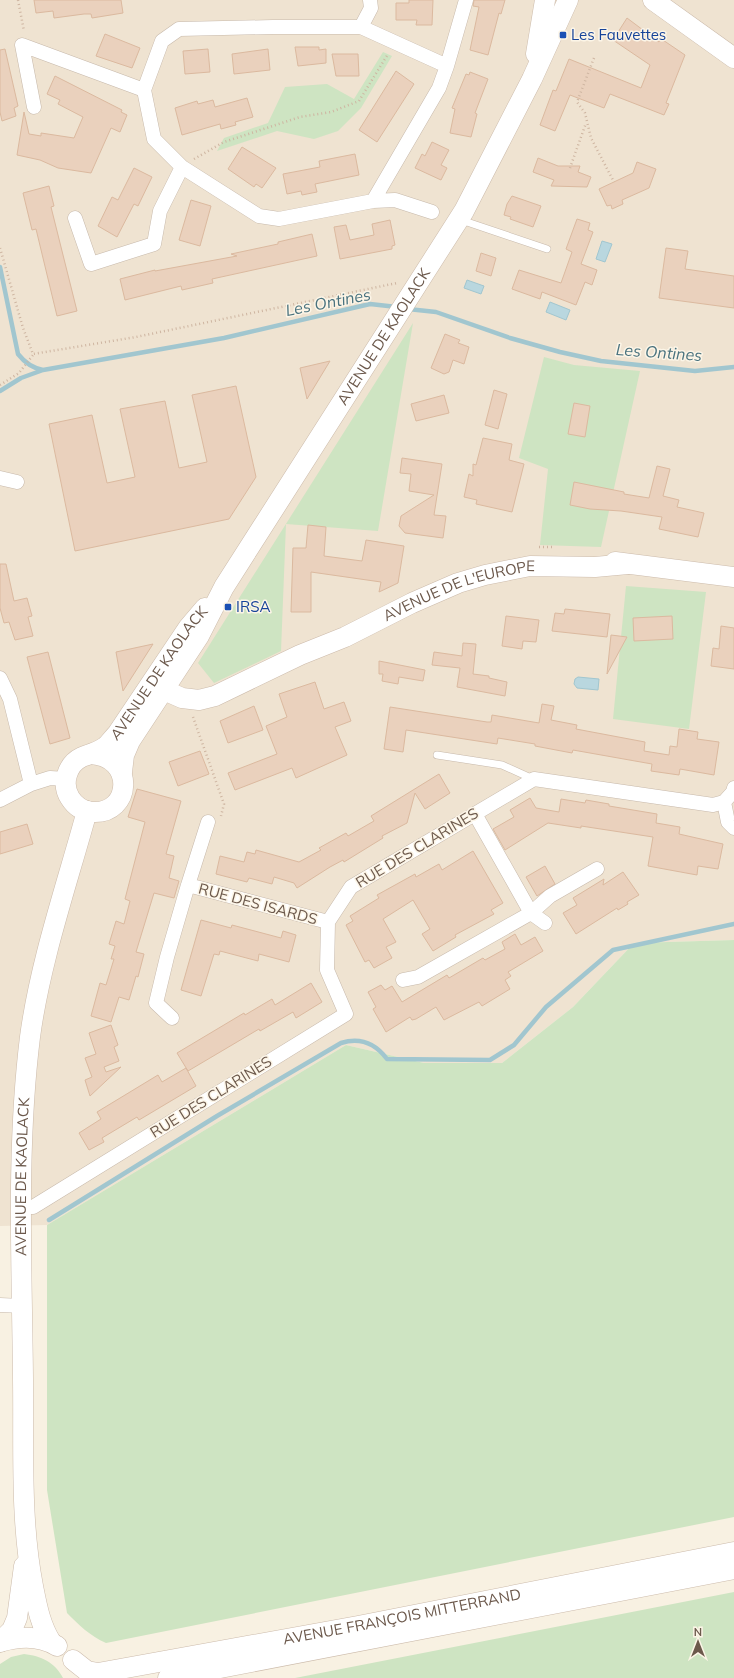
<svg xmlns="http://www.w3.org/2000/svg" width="734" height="1678" viewBox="0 0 734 1678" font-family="Mulish,sans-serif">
<rect width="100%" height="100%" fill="#f8f1e2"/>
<path fill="#efe3d1" d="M0 0H734V940L634 943 573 1007 502 1063H424L346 1045 47 1225 0 1226Z"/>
<path fill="#cee4c2" d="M383 52 392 56 361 108 338 131 314 139 277 131 217 151 224 138 268 123 285 87 327 84 354 99Z
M413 323 378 531 286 524 281 651 214 683 198 663Z
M544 357 574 365 640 371 601 547 540 545 548 469 519 458Z
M626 586 706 592 689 729 613 719Z
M734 940V1517L106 1643C90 1636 79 1625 67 1613L47 1490V1225L346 1045 424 1063H502L573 1007 634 943Z
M734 1592V1678H295Z
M24 1654C41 1656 55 1662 63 1678H0V1664L11 1657Z"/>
<path fill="#b9d7df" stroke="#a1c6cf" d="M602 241 612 244 605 262 596 259Z
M467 280 484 286 481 294 464 288Z
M550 302 570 310 566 320 546 312Z
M578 677 599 679 598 690 577 688 574 684 575 679Z"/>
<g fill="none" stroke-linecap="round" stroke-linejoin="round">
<path stroke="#a1c6cf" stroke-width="4.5" d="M0 267 18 354C25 363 32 368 43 370L224 338 370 304 397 307
M408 309 436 312 510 338 560 352 601 361 695 371 734 367
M0 391 21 378 43 370
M49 1220 217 1116 341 1043C360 1037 375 1043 387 1059L490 1060 514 1045 546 1007 613 950 734 924"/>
</g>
<path fill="#ead1bd" stroke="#dbb99f" d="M34 0H121L123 13 92 18 91 14H84L54 18 53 11 36 13Z
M409 0H433L432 25H416L417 20H396V3H409Z
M474 0H505L501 14 499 13 488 55 470 50 479 7 473 6Z
M627 18 659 42 660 38 685 55 666 103 669 104 664 115 610 94 604 108 570 95 555 131 540 125 553 90 556 91 569 59 641 88 650 65 613 40Z
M105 34 140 48 132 68 96 56Z
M295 47H319V50L326 49V63L298 66Z
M5 49 18 106 14 108 16 116 2 121 0 112V50Z
M208 49 210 72 185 74 183 51Z
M268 49 270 70 234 74 232 54Z
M332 54H358L359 76H336Z
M396 71 414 84 377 142 359 130Z
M470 72 488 79 475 113 477 114 471 137 450 133 455 109 452 108 466 74 469 75Z
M55 76 122 110 121 112 127 115 120 132 111 128 91 173 58 168 40 160 17 155 24 112 29 134 41 136V133L74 138 83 117 58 104 60 100 47 94Z
M247 98 253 117 235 122 236 125 221 129 220 124 182 135 175 108 197 101 198 104 213 100 215 107Z
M432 142 449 150 441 165 447 168 441 180 415 168 422 154 425 156Z
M242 147 276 168 262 188 256 184 254 187 228 169Z
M355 154 359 175 315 184 317 192 302 195 301 191 287 194 283 174 320 167 319 161Z
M538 158 558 166H580L578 172 591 177 587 187 551 186 554 180 533 172Z
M637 162 656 169 649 188 622 200 623 204 612 209 611 205 607 206 599 189 633 173Z
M134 168 152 177 138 206 134 204 117 237 98 226 112 197 118 200Z
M49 186 54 206 51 207 77 311 57 316 36 229 32 230 23 193Z
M512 196 541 206 533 227 510 219 511 217 504 215 507 204Z
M191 200 211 206 200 246 179 240Z
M577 219 590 223 588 230 593 232 581 264 597 270 592 285 585 282 576 305 542 292 540 299 512 289 519 270 561 283 572 252 566 249Z
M390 220 395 245 392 246V249L340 259 334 227 346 225 350 240 374 235 372 224Z
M312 234 317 256 212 279 213 283 182 290 181 286 125 300 120 279 155 270V271L237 256 231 254 278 244V242Z
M666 248 688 251 685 269 734 276V308L659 298Z
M481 253 496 258 491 276 476 271Z
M445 334 460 340 458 343 469 347 464 364 453 360 449 372 444 374 431 368Z
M330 361 307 399 300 368Z
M236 386 256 477 229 519 75 551 49 424 92 415 107 483 135 477 120 409 165 401 179 468 207 462 192 395Z
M494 390 507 394 498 429 485 425Z
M444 395 449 413 416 421 411 404Z
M574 403 590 406 585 437 568 434Z
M483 438 512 444 509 460 524 464 512 512 476 504 477 500 464 497 469 474 473 476V464L476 465Z
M402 458 442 464 434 515 446 516 443 538 405 533 399 526 401 516 434 495 409 491 411 474 400 473Z
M657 466 670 469 663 496 679 500 677 507 704 513 698 537 659 529 662 517 621 511 590 509 570 505 574 482 624 492V494L649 498Z
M308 525 326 527 324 556 362 561 366 540 404 546 398 583 379 592 381 582 311 572V612H291L293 548H306Z
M0 564H6L14 601 27 598 32 616 28 617 33 636 15 640 9 622 4 623 0 608Z
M565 609 610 614 607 637 552 631 555 613 564 614Z
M506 616 539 620 536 642 523 641 522 649 502 646Z
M672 616 673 639 634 641 633 618Z
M721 626 734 628V669L711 666 713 648 719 649Z
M611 635 627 637 607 674Z
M463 643 476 644 473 674 489 676V678L507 682 505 696 457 687 460 668 432 665 434 652 462 656Z
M153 644 123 691 116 652Z
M48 652 70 738 50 744 27 657Z
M379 661 425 670 423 681 399 677 398 684 382 681 383 674H379Z
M315 682 324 709 344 702 351 721 335 727 347 755 296 778 292 768 235 790 228 773 277 754 266 726 287 717 279 694Z
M542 704 554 706 551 720 577 725 576 729 645 742 644 751 669 755 670 746 677 747 679 729 698 732 697 739 719 742 714 775 680 769 679 775 651 771 652 764 573 750 572 753 535 746V744L498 738 497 744 406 730 403 752 384 749 390 707 487 722H491L492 715 539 723Z
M254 706 263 730 228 743 220 721Z
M200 751 209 774 178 786 169 762Z
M439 774 450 793 425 809 415 793 407 823 382 836 383 838 344 862 343 860 330 867 297 888 294 883 274 877 272 884 249 878 247 882 216 874 220 856 244 862 247 852 255 854 256 850 299 862 321 850 319 848 346 833 348 836 374 821 371 816Z
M137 789 181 801 166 854 174 856 169 878 179 881 174 898 154 893 136 952 144 954 138 977 136 976 129 1000 119 997 111 1022 91 1016 100 983 106 985 114 959H111L115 946 109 944 116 921 124 924 130 901 125 899 145 822 128 817Z
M530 798 536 808 559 812 561 799 585 803 586 800 609 804V806L657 814 656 823 680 827 679 834 723 844 718 869 698 866 697 875 648 866 653 837 581 826V828L548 823 505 850 493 829 514 817 510 810Z
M27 824 33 844 0 854V832Z
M473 851 503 903 491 910 494 914 455 935 456 937 433 951 422 934 430 929 413 900 383 919 396 942 386 947 392 958 374 968 369 960 365 962 346 925 353 921 350 916 379 898 377 895 415 874 416 877 439 864 442 870Z
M545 866 555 884 537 896 526 877Z
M623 872 639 895 627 902 628 904 618 910 617 908 576 934 563 913 577 905 573 898 604 879 603 885Z
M201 920 231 928 232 925 281 938 283 931 296 935 289 962 259 954 258 961 220 951 219 955 214 954 201 996 181 990Z
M515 934 521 945 535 937 543 951 508 972 511 976 505 980 510 989 482 1006 479 1002 444 1020 436 1007 416 1019 412 1020 410 1017 386 1032 373 1009 376 1007 368 992 381 985 385 990 392 986 402 1002 447 975 449 978 483 958 485 960 505 949 502 942Z
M311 983 322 1002 296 1018 293 1012 260 1031 259 1029 188 1071 177 1053 244 1013 245 1015 272 999 275 1005Z
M111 1025 118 1045 114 1047 119 1061 104 1067 106 1072 121 1067 90 1096 85 1080 92 1077 85 1058 96 1054 89 1033Z
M186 1068 196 1086 139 1120 137 1117 102 1138 104 1142 89 1150 79 1133 101 1119 97 1112 158 1075 162 1082Z"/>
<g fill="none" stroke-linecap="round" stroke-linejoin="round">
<g stroke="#c7b9ab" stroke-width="8">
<path id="lane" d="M461 220 547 249
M437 755 502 765 533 779"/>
</g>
<g stroke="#c7b9ab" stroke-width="15">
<path id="street" d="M273 27H361L447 66 439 88 373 201 279 219 259 216 182 167 154 139 144 90 162 41 179 29Z
M361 27 371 8 370 0
M447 66 466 0
M34 107 22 45 144 90
M373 201 395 200 432 212
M75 218 91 264 154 244 160 211 182 167
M0 478 17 482
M0 678 10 699 31 784
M734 788 733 792 724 802 728 822 734 828
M0 800 31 784 50 778 66 779
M475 814 531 913 545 923
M188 885 208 822
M403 980 418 977 531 913 550 896 597 869
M172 1018 156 1003 167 957 188 885 328 922
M22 1207H33L346 1014 327 970 328 922 351 887 534 779 713 805 724 802
M0 1305 22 1306"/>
</g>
<g stroke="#ccbbab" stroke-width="21">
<g id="secondary">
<path d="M653 0 734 58"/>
<path d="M536 54 545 0"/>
<path d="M615 562 734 577"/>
<path id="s1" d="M135 709 164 690 182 698 199 700 215 696 300 655 345 637 412 603 458 583 485 575 530 566 595 567 628 564"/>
<path id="s2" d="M90 754C136 756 132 815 92 812 83 811 75 806 70 798 61 784 67 764 82 757 90 754 98 752 105 747 109 744 113 738 117 734L188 628 205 608"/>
<path id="s3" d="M122 772 124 755 130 741 199 636 224 587 464 211 532 79 568 0"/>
<path d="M0 1642C20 1636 39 1635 57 1646"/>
<path d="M0 1642 12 1630 17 1618 24 1566"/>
<path id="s4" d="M51 1642C40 1624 37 1606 33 1586 20 1519 24 1448 23 1379 22 1266 16 1150 30 1037 40 962 67 884 87 811"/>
<path id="s5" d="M73 1660 87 1671 98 1673 358 1626 734 1552"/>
<path d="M168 1678 734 1569"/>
</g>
</g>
<path stroke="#ceb5a1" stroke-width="2.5" stroke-dasharray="1 3" stroke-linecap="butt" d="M18 0 24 31
M594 58 577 102 585 113 591 138 614 182
M194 159 224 142 300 117 331 112 359 101 388 54
M570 168 586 123
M0 248 23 328 33 354 136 337 397 283
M0 385 19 373 33 355
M539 547H554
M193 717 224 804 221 816"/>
<use href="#lane" stroke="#fff" stroke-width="7"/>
<use href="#street" stroke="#fff" stroke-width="14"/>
<use href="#secondary" stroke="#fff" stroke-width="20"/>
</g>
<g fill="#1a4fb4" stroke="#fcf5e7" stroke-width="1.5">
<rect x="559" y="31" width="8" height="8" rx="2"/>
<rect x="224" y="603" width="8" height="8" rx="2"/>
</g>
<g text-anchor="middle" stroke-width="3" stroke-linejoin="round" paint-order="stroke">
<g font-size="15" fill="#164399" stroke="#fcf5e7" text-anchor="start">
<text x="571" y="40">Les Fauvettes</text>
<text x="236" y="612">IRSA</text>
</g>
<g font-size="15" fill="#6c594c" stroke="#fcf5e7">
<text dy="5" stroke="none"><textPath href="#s3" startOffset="510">AVENUE DE KAOLACK</textPath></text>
<text dy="5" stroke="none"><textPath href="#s1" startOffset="355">AVENUE DE L'EUROPE</textPath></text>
<text dy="5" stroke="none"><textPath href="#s2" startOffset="289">AVENUE DE KAOLACK</textPath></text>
<text transform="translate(417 848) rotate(-31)" y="5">RUE DES CLARINES</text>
<text transform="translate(258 904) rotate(15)" y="5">RUE DES ISARDS</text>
<text transform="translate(211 1097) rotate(-32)" y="5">RUE DES CLARINES</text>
<text dy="5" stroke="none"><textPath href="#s4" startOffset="469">AVENUE DE KAOLACK</textPath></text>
<text dy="5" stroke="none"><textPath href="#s5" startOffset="338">AVENUE FRANÇOIS MITTERRAND</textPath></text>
</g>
<g font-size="16" font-style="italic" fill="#49727e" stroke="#fcf5e7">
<text transform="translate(328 302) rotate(-11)" y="6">Les Ontines</text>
<text transform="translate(659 352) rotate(4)" y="6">Les Ontines</text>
</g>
</g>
<g transform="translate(698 1642)" stroke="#fcf5e7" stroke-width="3" paint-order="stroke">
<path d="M0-3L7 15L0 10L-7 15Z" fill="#6c594c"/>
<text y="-6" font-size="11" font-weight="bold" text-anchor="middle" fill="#6c594c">N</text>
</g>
</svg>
